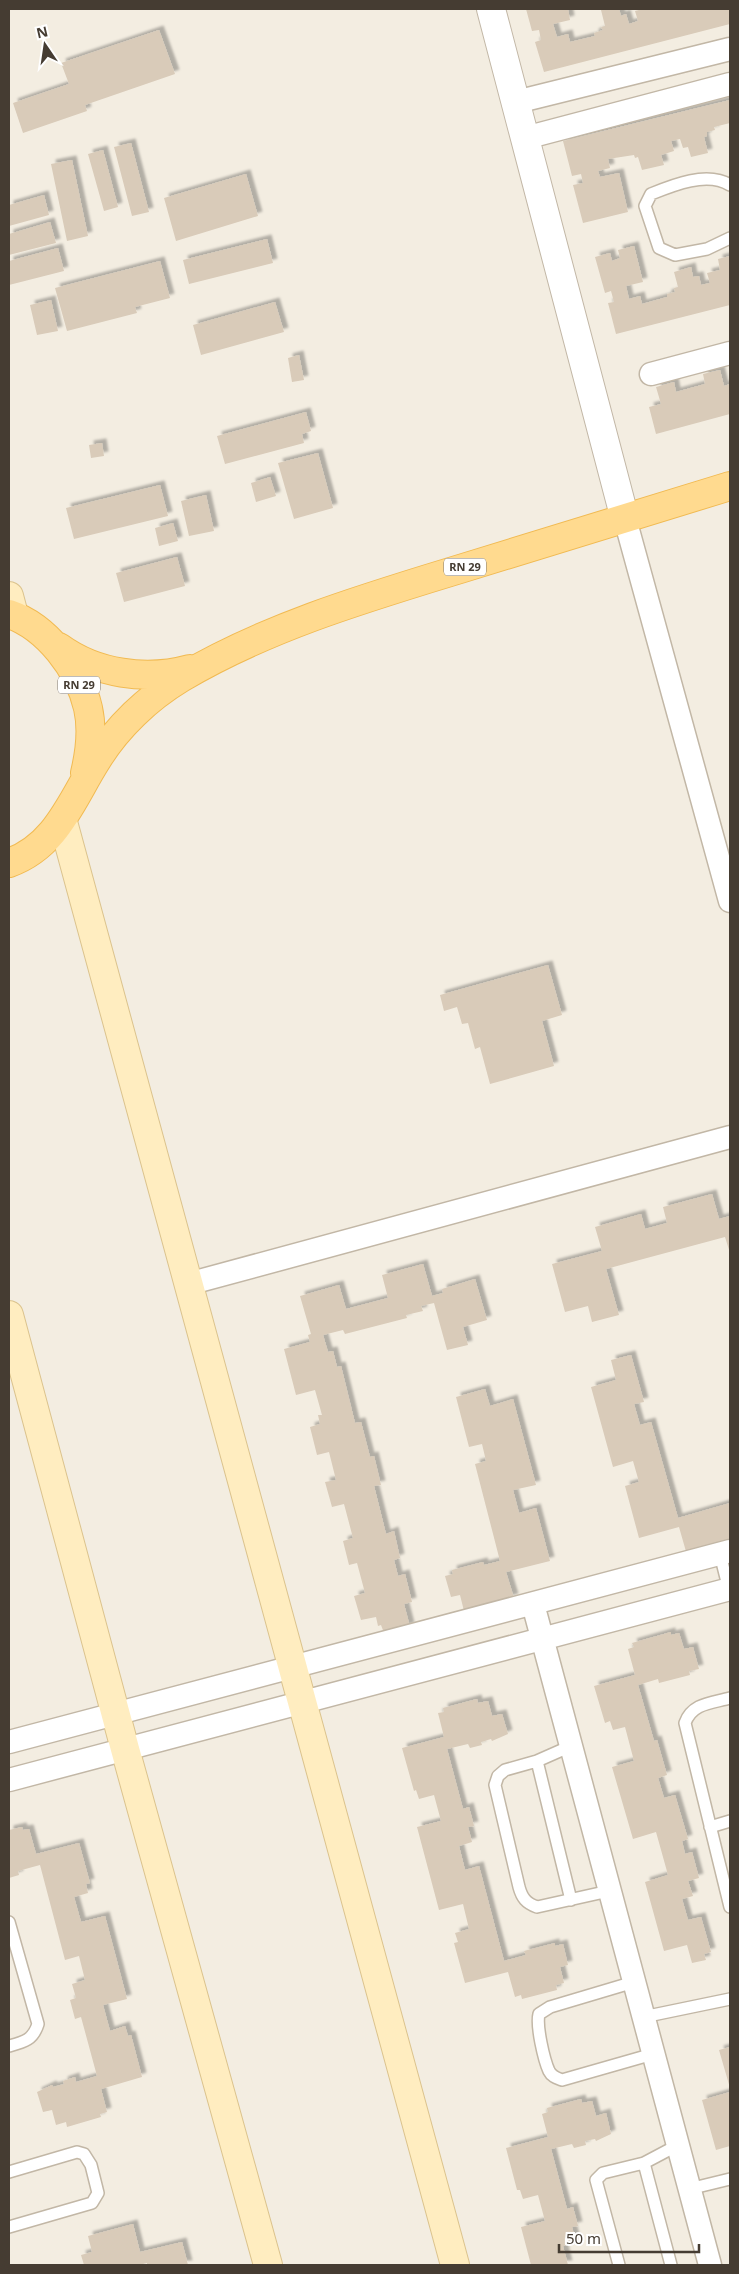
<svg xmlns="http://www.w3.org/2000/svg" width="739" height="2274" viewBox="0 0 739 2274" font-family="'Noto Sans',sans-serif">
<defs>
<filter id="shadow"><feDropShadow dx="4.5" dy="-4.5" stdDeviation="1" flood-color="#0004"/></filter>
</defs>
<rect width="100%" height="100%" fill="#f3ede1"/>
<path fill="#d9cbb9" filter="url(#shadow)" d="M526 9H568L570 20 553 24 557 37 568 34 570 42 595 36 594 33 603 30 601 27 605 26 601 10 606 9H619L621 16 626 14 629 24 638 21 635 11 643 9H730V24L544 72 535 42 541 40 539 30 532 31Z
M159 30 175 74 85 105 87 111 23 133 13 103 69 84 61 63Z
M730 100V123L714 127 715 130 707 132V136L704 137 708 153 691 157 688 147 683 148 680 139 671 141 674 151 661 155 664 165 642 170 638 157 635 158 634 155 608 159 610 168 598 171 600 177 619 173 628 212 583 223 573 185 583 183 581 174 572 176 563 141Z
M131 143 149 212 132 216 114 147Z
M103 150 118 207 104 211 88 154Z
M72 160 88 236 67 241 51 164Z
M246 174 258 216 176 241 164 198Z
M44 195 49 215 9 226V205Z
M50 222 56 243 9 255V234Z
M267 239 273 263 189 284 183 260Z
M634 246 643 282 626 286 629 299 640 296 642 304 667 297V294L675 292 674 288 678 287 674 272 691 267 693 277 699 276 701 285 710 283 707 273 720 270 718 259 730 256V305L616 334 608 303 614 302 611 291 605 293 595 257 610 253 612 261 620 258 618 250Z
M58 248 64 271 9 285V261Z
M160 261 170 298 135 307 137 313 67 331 55 288Z
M51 300 58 331 37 335 30 305Z
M275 302 284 332 201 355 193 325Z
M299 355 304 380 292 382 288 358Z
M720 370 724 386 730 384V414L656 434 649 407 661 404 656 387 674 382 676 392 705 384 703 374Z
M306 412 311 431 302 434 304 443 225 464 217 436Z
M102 443 104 456 91 458 89 445Z
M318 453 333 508 294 519 278 463Z
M270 477 276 496 256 502 251 483Z
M160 485 168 516 74 539 66 508Z
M206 495 214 531 189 536 181 501Z
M173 523 178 541 159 546 155 528Z
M177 557 185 586 124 602 116 573Z
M548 965 562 1015 542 1021 554 1066 490 1084 480 1047 475 1049 468 1023 462 1024 457 1007 444 1011 440 995Z
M712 1194 719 1219 730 1216V1253L725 1237 606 1269 619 1315 592 1322 588 1306 565 1312 552 1264 602 1251 595 1227 641 1214 645 1229 667 1223 663 1207Z
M423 1264 432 1296 443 1293 442 1289 475 1279 487 1320 463 1327 468 1345 447 1350 434 1303 421 1306 423 1311 406 1315 407 1318 345 1334 343 1330 323 1335 328 1352 333 1351 337 1367 341 1366 355 1423 361 1422 370 1457 374 1456 381 1485 374 1486 386 1534 394 1531 400 1558 394 1560 398 1576 405 1574 412 1602 404 1604 410 1627 384 1633 381 1625 378 1626 376 1617 361 1620 354 1596 365 1593 357 1563 349 1565 343 1541 353 1538 344 1504 332 1507 325 1482 336 1480 329 1452 317 1455 310 1427 320 1424 318 1415H322L315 1390 296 1395 284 1349 310 1342 308 1335 311 1334 300 1296 339 1285 346 1309 388 1298 382 1275Z
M631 1355 644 1402 634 1404 640 1425 651 1422 678 1518 730 1503V1543L687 1555 679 1527 639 1538 625 1486 639 1482 633 1461 613 1467 591 1387 616 1380 611 1360Z
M485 1389 490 1406 513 1399 536 1485 513 1490 519 1513 536 1508 550 1561 506 1572 514 1598 464 1611 460 1595 451 1597 445 1576 453 1574 452 1570 483 1562 484 1565 500 1561 475 1464 486 1461 482 1444 469 1447 456 1397Z
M671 1632V1635L679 1633 684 1649 693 1647 699 1669 689 1671 690 1675 659 1683 658 1679 638 1685 654 1741 657 1740 667 1775 658 1778 664 1798 675 1795 688 1839 682 1841 685 1854 692 1852 699 1878 688 1881 693 1896 682 1899 688 1920 701 1917 711 1952 704 1954 706 1960 692 1963 687 1945 664 1951 645 1882 668 1875 656 1832 633 1839 612 1767 634 1761 625 1727 613 1730 610 1721 605 1723 594 1686 635 1675 628 1649 634 1647 632 1643Z
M477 1699 478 1703 488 1701 492 1716 502 1714 508 1734 492 1741 491 1739 481 1742 482 1745 470 1748 468 1744 447 1749 463 1809 469 1807 474 1826 468 1827 472 1842 459 1846 465 1870 479 1866 504 1961 526 1955 524 1951 555 1943V1946L563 1944 568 1965 560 1967 564 1983 556 1985 557 1990 522 1999 521 1995 515 1997 508 1972 465 1983 454 1943 458 1942 455 1933 469 1929 463 1904 439 1910 417 1827 441 1821 434 1795 419 1799 416 1790 414 1791 402 1748 444 1737 438 1713 444 1712 443 1708Z
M22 1827 23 1830 29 1829 36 1854 79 1843 90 1883 86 1884 88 1893 74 1897 81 1922 105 1916 127 1999 103 2005 110 2031 125 2026 128 2036 131 2035 142 2077 101 2089 107 2112 100 2114 101 2117 67 2127 66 2122 56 2125 52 2110 43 2112 37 2092 52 2085 53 2087 64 2084 63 2081 75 2077 76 2082 97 2076 81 2017 75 2019 70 2000 76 1998 72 1984 85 1980 79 1956 65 1960 40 1865 18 1871 19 1875 9 1878V1830Z
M730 2047V2088L719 2050Z
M730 2092V2146L716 2150 702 2100Z
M581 2099 582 2103 592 2101 596 2116 606 2113 611 2134 596 2141 595 2139 585 2141 586 2145 574 2148 572 2144 551 2149 567 2209 573 2207 578 2226 572 2227 576 2242 563 2246 568 2265H531L521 2227 545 2221 538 2195 523 2199 520 2190H517L506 2148 548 2137 542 2114 548 2112 547 2108Z
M133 2224 140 2252 182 2242 188 2265H147V2263L139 2265H84L81 2255 92 2252 88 2236Z"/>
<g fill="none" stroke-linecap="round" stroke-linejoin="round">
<g stroke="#c2b7a6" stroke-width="14">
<path id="service" d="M730 185C707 171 673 185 651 194L645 206 659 248 675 255 707 249 730 238
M720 1554 730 1594
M730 1698C712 1703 692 1703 685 1723L730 1907
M571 1746 537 1761 505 1770 498 1776 495 1785 519 1887C522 1898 526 1903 537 1907L609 1891
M537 1761 571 1900
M710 1827 730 1821
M9 1922 38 2024C33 2040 24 2042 9 2046
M634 1982 550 2007 539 2014C536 2026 544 2060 549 2071 552 2077 557 2078 562 2080L653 2054
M643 2017 730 1999
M644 2163 678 2145
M9 2172 77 2152 84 2154 91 2165 98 2193 92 2203 9 2227
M689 2189 730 2179
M619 2265 596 2180 603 2173 644 2163 671 2265"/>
</g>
<g stroke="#c2b7a6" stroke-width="25">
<path id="minor" d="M516 102 730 49
M525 138 730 84
M651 374 730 353
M625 519 730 901
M188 1284 730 1137
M533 1604 710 2265
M9 1742 730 1551
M9 1780 730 1589"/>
</g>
<g stroke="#c2b7a6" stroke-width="30">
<path id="tertiary" d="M491 9 625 519"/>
</g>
<g stroke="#dbc38d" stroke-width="30">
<path id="secondary" d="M9 596 14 615
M63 822 455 2265
M9 1315 125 1749 268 2265"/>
</g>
<g stroke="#f1ba52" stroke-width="30">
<path id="primary" d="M9 614C47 627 79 669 88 708 93 730 90 752 85 773
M59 647C96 674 146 681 190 669
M9 863C57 846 72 799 97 760 117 727 148 698 181 678 267 627 365 598 460 569 550 542 640 514 730 486"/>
</g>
<use href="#service" stroke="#fff" stroke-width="11"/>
<use href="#minor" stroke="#fff" stroke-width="22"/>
<use href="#tertiary" stroke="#fff" stroke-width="28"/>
<use href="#secondary" stroke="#ffedc0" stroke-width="28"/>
<use href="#primary" stroke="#ffda8f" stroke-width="28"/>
</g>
<g text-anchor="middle" stroke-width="4" stroke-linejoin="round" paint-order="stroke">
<g fill="#fff" stroke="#7d7670" stroke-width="1">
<rect x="444" y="558.5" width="42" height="17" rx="4"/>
<rect x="58" y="676.5" width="42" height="17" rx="4"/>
</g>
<g font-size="11" font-weight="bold" fill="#453c32">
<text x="465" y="571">RN 29</text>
<text x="79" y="689">RN 29</text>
</g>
</g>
<rect width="739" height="2274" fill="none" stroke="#453c32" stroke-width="20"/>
<g transform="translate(45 45) rotate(347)" stroke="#ffffff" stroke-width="4" paint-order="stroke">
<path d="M0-4L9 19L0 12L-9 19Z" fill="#453c32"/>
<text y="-8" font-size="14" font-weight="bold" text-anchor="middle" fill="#453c32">N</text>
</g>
<path d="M559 2244v8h140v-8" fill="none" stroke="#453c32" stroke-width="2.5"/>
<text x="566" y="2244" font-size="15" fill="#453c32" stroke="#ffffff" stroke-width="4" paint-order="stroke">50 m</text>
</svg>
